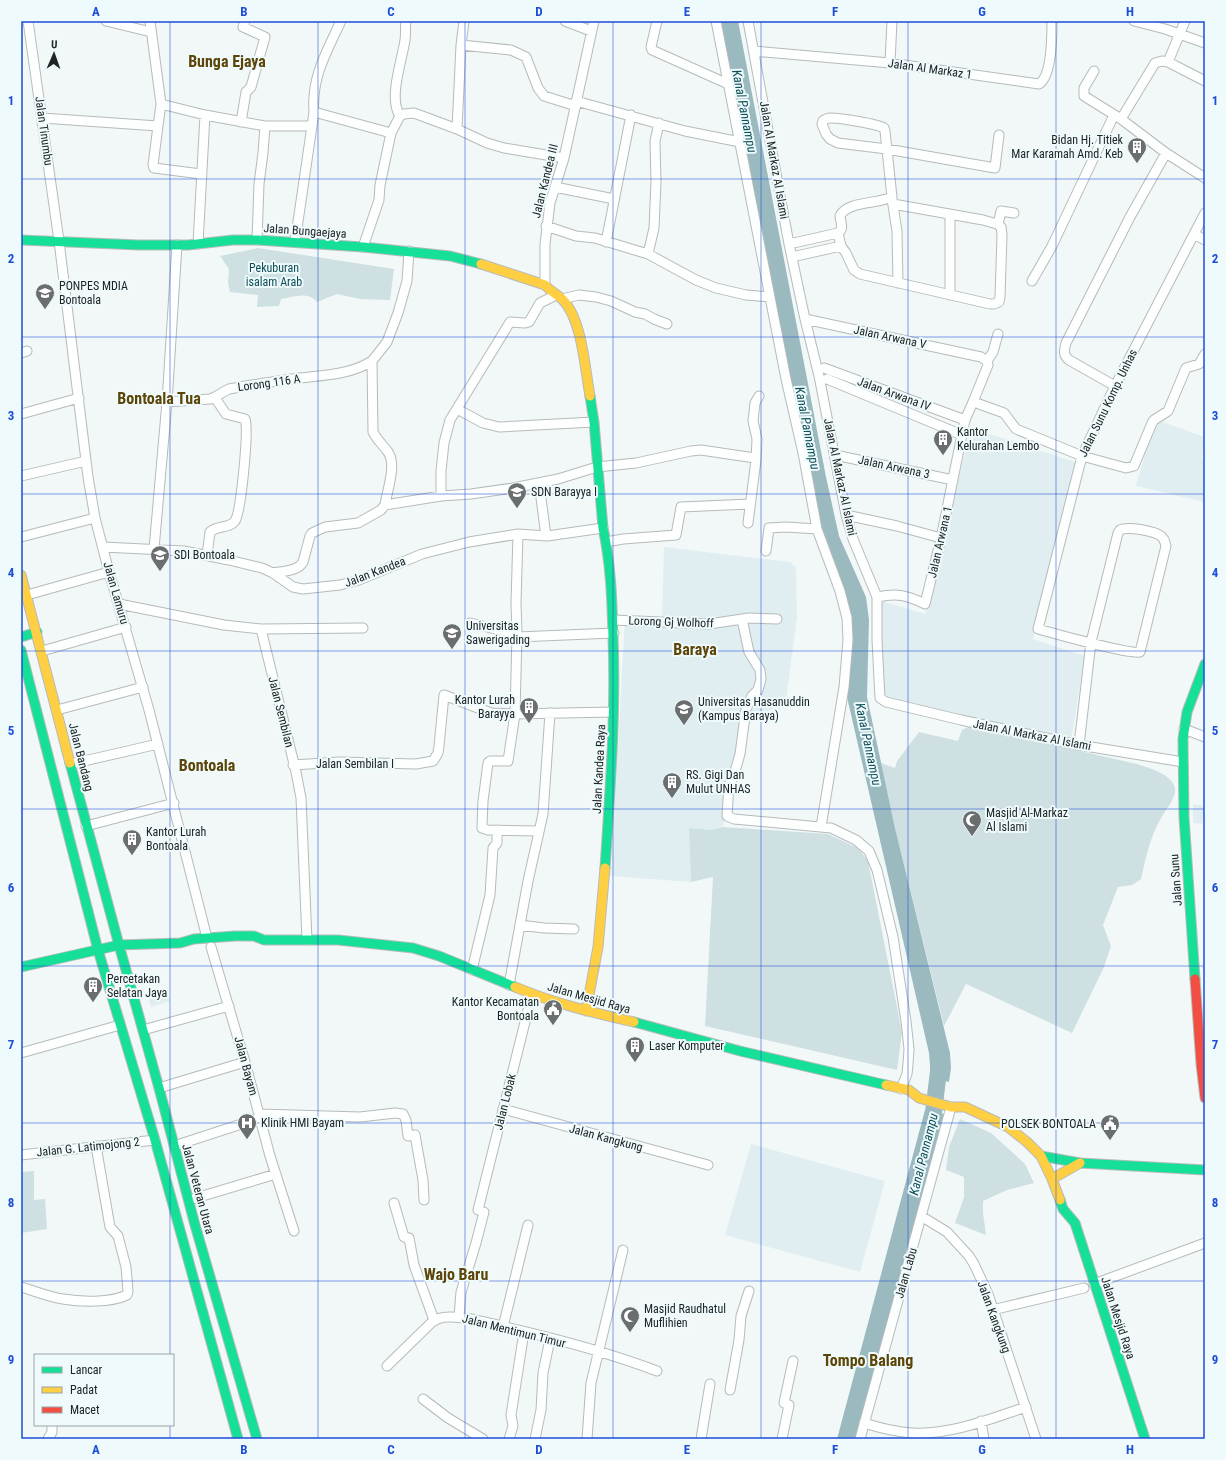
<svg xmlns="http://www.w3.org/2000/svg" width="1226" height="1460" viewBox="0 0 1226 1460" font-family="'Roboto Condensed',sans-serif">
<rect width="100%" height="100%" fill="#f2f8f8"/>
<path fill="#e0eef1" d="M1160 421 1204 437 1202 459 1205 460V502L1136 486 1152 429Z
M971 428 1075 462 1033 639 1085 656 1071 741 889 701 883 697 881 632 882 601 925 614Z
M664 547 790 562 796 567 797 617 785 708 754 713 732 768 723 827 712 830 689 828 691 882 611 876 625 618 662 619Z
M1193 804 1205 806 1202 824 1193 823Z
M167 992 170 1001 151 1007 148 997Z
M751 1144 885 1181 860 1272 725 1235Z"/>
<path fill="#cee0e2" d="M258 248 394 269 390 300 360 299 337 294 317 302C308 291 293 297 281 299L279 306 257 307 258 295 230 292 228 283 229 269 220 256Z
M970 726 1137 764C1149 768 1168 773 1174 785 1179 795 1166 809 1161 818 1150 837 1146 857 1141 879L1132 885 1118 887 1103 925 1111 946 1104 967 1072 1033 966 984 944 1026 895 828 881 763 895 768 897 761 919 732 958 741 962 730Z
M723 827 828 834 858 848 868 861 902 1032 897 1070 705 1026 713 877 691 882 689 828 712 830Z
M960 1119 991 1133 1025 1164 1034 1183 1007 1190 983 1201V1213L986 1235 955 1223 964 1197V1177L946 1170 949 1147Z
M34 1171V1200L45 1199 47 1229 21 1233V1172Z"/>
<path fill="#9ababf" d="M719 21H738L826 477 839 536 866 597 869 620 867 697 895 828 950 1053 951 1068 949 1082 931 1077 929 1053 847 697 849 624 819 532Z
M925 1110 944 1114 856 1439H837Z"/>
<g fill="none" stroke-linecap="round" stroke-linejoin="round">
<path stroke="#9ababf" stroke-width="17" d="M933 1116 940 1059V1055"/>
<g stroke="#b6babb" stroke-width="11">
<path id="street" d="M28 21 59 241 88 477 95 518 109 572 149 710 207 938
M106 21 151 32
M150 21 161 104
M565 21 591 31
M657 21 651 47 652 50 728 84
M716 21 786 379 803 453 817 529 840 591 847 618 848 640 844 687 821 827
M748 21 789 244 805 319 819 376 846 515 853 539 877 597V640L880 698 886 702 961 720 1079 745 1183 762
M1134 21 1165 29 1205 43
M1185 21 1168 62 1205 81
M461 45 511 50 526 57 538 88 544 96 576 106
M754 51 890 63 1039 84C1052 76 1052 35 1052 21
M890 63 892 21
M1094 71 1084 88V96L1121 119 1166 153 1205 178
M576 101 685 131 740 142
M314 112C311 78 327 51 341 21
M400 116C388 98 402 61 405 40 406 34 405 27 406 21
M42 118 158 126 161 104 205 115 265 126H312L314 112 391 133 400 116 404 114 414 113 457 129 487 143 504 148 564 158
M1121 119 1155 63 1162 61 1168 62
M241 122 246 92 251 87 265 37 243 27 245 21
M158 126 153 165 154 168 201 174
M457 129 461 45 464 21
M555 187 614 199
M892 199 897 231 898 283
M1205 213 1194 234 1205 240
M997 224 999 220 1001 211 1014 213
M546 226 576 236 595 238 648 254 696 280 716 288 746 295 770 297
M838 233 841 246 846 253 854 270 860 274 990 304H994L999 302 1000 297 1002 235 1001 227 997 224 983 220 893 204
M257 240 259 184 263 153 265 126
M295 242 312 126
M606 242 631 115
M198 244 205 115
M789 244 838 233C844 229 841 224 840 216 847 201 878 204 892 197L885 131 884 128C877 124 841 118 831 118 828 118 825 119 823 121L822 124 826 134 830 139 838 143 887 149 995 168 999 135
M363 247 379 200 380 185 391 133
M648 254 654 228 656 182 655 141 659 123
M792 257 841 246
M1032 281 1052 246 1114 115
M545 285V244L550 203 564 158 594 21
M950 295V215
M562 299 579 295 596 297 611 301 635 312 645 314 654 319 667 324
M805 319 981 357 987 361 988 365 973 402 965 420 941 538 925 604C907 595 897 593 877 597
M21 353 27 351
M987 361 993 352 998 334
M824 368 965 420
M827 379 962 435
M1115 386 1069 360C1063 355 1064 351 1066 343L1130 217 1166 153
M167 402 210 399C217 397 222 392 229 389 250 385 271 382 292 379 320 375 348 376 372 361
M979 404 1004 413 1016 429 1082 456 1126 468 1134 466 1152 423 1154 420 1168 411 1186 368 1199 364 1205 354
M457 409 483 423 499 427 594 422
M21 414 79 398
M835 455 953 480
M21 476 86 461
M539 483 546 536
M441 496V471L444 443 450 420 510 322 525 323 529 322 540 303 556 295
M385 505C387 490 397 465 388 452 383 445 377 440 373 432L372 361 387 342 398 313 407 281 409 251
M846 515 897 526 941 538
M748 523 756 460 757 439 753 421 755 403 759 396
M518 534 516 603 517 634 515 714 508 761H490L488 763 483 801 482 826V828L488 830 539 831
M21 537 95 518
M606 542 623 539 676 535 681 507 750 504
M103 547 184 551 229 560 262 568 273 573 293 587 303 589 340 585 359 580 422 554 469 542 518 534 547 536 603 528
M154 549 167 402 177 245
M766 551 769 528 786 527 817 529
M207 555 210 532C217 525 229 529 235 521 241 512 249 430 245 419L226 414 215 398
M273 573C284 571 298 571 303 562L310 536 312 533 325 527 358 523 381 510 385 505 441 496 471 494 513 488 558 479 597 467 636 463 691 451 701 450 755 458
M27 595 109 572
M119 604 224 625 261 629 296 772 301 798 307 940
M742 619 749 652 760 670 761 679 758 690 752 696 746 709 740 754 733 778 729 785 727 816 734 819 831 828 856 840 869 851 877 870 893 937 906 1021 909 1049 908 1064 907 1074 901 1089
M613 620 709 624 749 618 777 619
M470 623 517 634
M261 629 363 628
M517 637 614 633
M42 651 126 627
M57 710 143 687
M1184 729 1205 737
M1079 745 1091 642 1118 533 1120 530C1128 526 1156 531 1162 537 1165 540 1165 543 1166 546L1140 652C1131 655 1052 633 1038 629L1082 456 1115 386 1194 234
M71 764 158 744
M293 765 339 762 416 764 433 761 438 753 439 746 444 695 491 713 515 714 613 712
M86 826 174 803
M520 925 544 928 574 929
M211 947 245 1062 270 1156 294 1231
M472 970 490 895 493 848 497 843V830
M509 985 528 881 543 814 550 713
M143 1030 229 1006
M21 1053 120 1025
M159 1088 245 1062
M503 1109 708 1165
M259 1114 360 1117 395 1113 403 1114 406 1120 408 1136 415 1135 423 1180 424 1200
M174 1146 260 1118
M21 1155 155 1140
M189 1200 276 1174
M394 1203 404 1237 409 1238 414 1265 434 1320
M478 1210 532 994
M921 1216 947 1232 969 1256 974 1264 988 1294 1036 1439
M1094 1284 1205 1243
M21 1287C35 1291 49 1297 63 1299 80 1302 111 1303 127 1295L128 1291 126 1267 118 1236 110 1227 96 1146
M992 1310 1084 1288
M459 1317 461 1292 476 1243 484 1212
M503 1327 528 1225
M387 1366 431 1323C436 1319 441 1317 448 1317 466 1316 484 1322 501 1326 554 1338 607 1352 657 1371
M730 1390 739 1340 741 1316 749 1291
M423 1399 448 1418 483 1439
M784 1403 793 1361
M981 1421 984 1439
M864 1423C880 1428 896 1432 912 1433 951 1435 990 1419 1026 1407
M48 1439 52 1432V1425
M509 1439 513 1426 511 1415 524 1332
M535 1439 541 1410 543 1373 550 1339
M587 1439 591 1383 623 1250
M701 1439 710 1384
M782 1439 789 1405
M860 1439 951 1107"/>
</g>
<g stroke="#b6babb" stroke-width="11">
<path id="fast" d="M21 240 139 245H188L233 240H257L363 247 450 256 481 264
M590 396 594 422 603 528C611 564 612 601 613 637 616 714 610 791 605 868
M21 637 37 632
M21 650 98 950
M70 763 119 945
M119 945 159 1088 195 1225 257 1439
M98 950 155 1140 238 1439
M21 967 119 945 180 943 194 939 235 936H254L264 940H338L413 948 439 956 515 987
M1195 979 1184 817 1183 739 1187 712 1205 664
M634 1022 740 1051 886 1085
M1041 1156 1080 1163 1205 1170
M1060 1200 1063 1209 1075 1223 1145 1439"/>
</g>
<g stroke="#b6babb" stroke-width="11">
<path id="slow" d="M481 264 545 285C551 292 556 293 562 299 582 318 585 369 590 396
M21 575 70 763
M515 987C553 1003 594 1013 634 1022
M586 1011 598 947 605 868
M886 1085 909 1090 919 1098 951 1107H965L1008 1127 1027 1142 1041 1156 1052 1179 1060 1200
M1052 1179 1080 1163"/>
</g>
<g stroke="#b6babb" stroke-width="11">
<path id="jam" d="M1195 979 1201 1064 1205 1098"/>
</g>
<use href="#street" stroke="#fdfefe" stroke-width="9"/>
<use href="#fast" stroke="#16e098" stroke-width="9"/>
<use href="#slow" stroke="#ffcf43" stroke-width="9"/>
<use href="#jam" stroke="#f24e42" stroke-width="9"/>
</g>
<path fill="none" stroke="#1d4ed8" stroke-width="1" stroke-opacity="0.55" d="M170 21V1355M318 21V1439M465 21V1439M613 21V1439M761 21V1439M908 21V1439M1056 21V1439M21 179H1205M21 337H1205M21 494H1205M21 651H1205M21 809H1205M21 966H1205M21 1123H1205M21 1281H1205M170 1425V1439"/>
<defs>
<g id="building-pin" transform="scale(1)"><path d="M0 17L-7.5 6A9.5 9.5 0 1 1 7.5 6Z" fill="#6a6e6f" stroke="#eefafc"/><path d="M-4-6H4V6H1V3H-1V6H-4ZM-2.5-4.3h1.7v1.8h-1.7ZM.8-4.3h1.7v1.8H.8ZM-2.5-1h1.7V.8h-1.7ZM.8-1h1.7V.8H.8Z" fill="#fff"/></g>
<g id="school-pin" transform="scale(1)"><path d="M0 17L-7.5 6A9.5 9.5 0 1 1 7.5 6Z" fill="#6a6e6f" stroke="#eefafc"/><path d="M0-5L7-2L0 1L-7-2ZM-4 1L0 2.5L4 1V4Q0 6-4 4Z" fill="#fff"/></g>
<g id="university-pin" transform="scale(1)"><path d="M0 17L-7.5 6A9.5 9.5 0 1 1 7.5 6Z" fill="#6a6e6f" stroke="#eefafc"/><path d="M0-5L7-2L0 1L-7-2ZM-4 1L0 2.5L4 1V4Q0 6-4 4Z" fill="#fff"/></g>
<g id="mosque-pin" transform="scale(1)"><path d="M0 17L-7.5 6A9.5 9.5 0 1 1 7.5 6Z" fill="#6a6e6f" stroke="#eefafc"/><path d="M3.5-4.9A6 6 0 1 0 3.5 4.9A5 5 0 1 1 3.5-4.9Z" fill="#fff"/></g>
<g id="civic-pin" transform="scale(1)"><path d="M0 17L-7.5 6A9.5 9.5 0 1 1 7.5 6Z" fill="#6a6e6f" stroke="#eefafc"/><path d="M-.6-6.5H3V-4.5H.6V-3L4-1V1h2V6H-6V1h2V-1L-.6-3ZM-1.2 2.5V6h2.4V2.5Z" fill="#fff"/></g>
<g id="hospital-pin" transform="scale(1)"><path d="M0 17L-7.5 6A9.5 9.5 0 1 1 7.5 6Z" fill="#6a6e6f" stroke="#eefafc"/><path d="M-5-5h3v3.5h4V-5h3V5h-3V1.5h-4V5h-3Z" fill="#fff"/></g>
</defs>
<g fill-rule="evenodd">
<use href="#building-pin" x="1137" y="147"/>
<use href="#school-pin" x="45" y="293"/>
<use href="#building-pin" x="943" y="439"/>
<use href="#school-pin" x="517" y="492"/>
<use href="#school-pin" x="160" y="555"/>
<use href="#university-pin" x="452" y="633"/>
<use href="#building-pin" x="529" y="707"/>
<use href="#university-pin" x="684" y="709"/>
<use href="#building-pin" x="672" y="782"/>
<use href="#mosque-pin" x="972" y="820"/>
<use href="#building-pin" x="132" y="839"/>
<use href="#building-pin" x="93" y="986"/>
<use href="#civic-pin" x="553" y="1009"/>
<use href="#building-pin" x="635" y="1046"/>
<use href="#hospital-pin" x="247" y="1123"/>
<use href="#civic-pin" x="1110" y="1124"/>
<use href="#mosque-pin" x="630" y="1316"/>
</g>
<g text-anchor="middle" stroke-width="4" stroke-linejoin="round" paint-order="stroke">
<g font-size="12" fill="#202425" stroke="#eefafc">
<text transform="translate(930 69) rotate(8)" y="4">Jalan Al Markaz 1</text>
<text transform="translate(44 131) rotate(82)" y="4">Jalan Tinumbu</text>
<text transform="translate(774 160) rotate(80)" y="4">Jalan Al Markaz Al Islami</text>
<text transform="translate(545 181) rotate(-76)" y="4">Jalan Kandea III</text>
<text transform="translate(305 231) rotate(4)" y="4">Jalan Bungaejaya</text>
<text transform="translate(890 337) rotate(12)" y="4">Jalan Arwana V</text>
<text transform="translate(269 383) rotate(-8)" y="4">Lorong 116 A</text>
<text transform="translate(894 394) rotate(20)" y="4">Jalan Arwana IV</text>
<text transform="translate(1108 403) rotate(-64)" y="4">Jalan Sunu Komp. Unhas</text>
<text transform="translate(894 467) rotate(12)" y="4">Jalan Arwana 3</text>
<text transform="translate(840 477) rotate(78)" y="4">Jalan Al Markaz Al Islami</text>
<text transform="translate(940 542) rotate(-77)" y="4">Jalan Arwana 1</text>
<text transform="translate(375 572) rotate(-21)" y="4">Jalan Kandea</text>
<text transform="translate(116 593) rotate(74)" y="4">Jalan Lamuru</text>
<text transform="translate(671 622) rotate(2)" y="4">Lorong Gj Wolhoff</text>
<text transform="translate(281 712) rotate(76)" y="4">Jalan Sembilan</text>
<text transform="translate(1032 735) rotate(11)" y="4">Jalan Al Markaz Al Islami</text>
<text transform="translate(81 757) rotate(76)" y="4">Jalan Bandang</text>
<text x="355" y="768">Jalan Sembilan I</text>
<text transform="translate(599 769) rotate(-87)" y="4">Jalan Kandea Raya</text>
<text transform="translate(1176 880) rotate(-94)" y="4">Jalan Sunu</text>
<text transform="translate(589 998) rotate(16)" y="4">Jalan Mesjid Raya</text>
<text transform="translate(246 1066) rotate(75)" y="4">Jalan Bayam</text>
<text transform="translate(505 1102) rotate(-76)" y="4">Jalan Lobak</text>
<text transform="translate(606 1138) rotate(15)" y="4">Jalan Kangkung</text>
<text transform="translate(88 1147) rotate(-6)" y="4">Jalan G. Latimojong 2</text>
<text transform="translate(198 1189) rotate(75)" y="4">Jalan Veteran Utara</text>
<text transform="translate(906 1273) rotate(-74)" y="4">Jalan Labu</text>
<text transform="translate(994 1317) rotate(70)" y="4">Jalan Kangkung</text>
<text transform="translate(1118 1318) rotate(72)" y="4">Jalan Mesjid Raya</text>
<text transform="translate(514 1331) rotate(14)" y="4">Jalan Mentimun Timur</text>
</g>
<g font-size="12" fill="#202425" stroke="#eefafc" text-anchor="start">
<text x="1123" y="144" text-anchor="end">Bidan Hj. Titiek<tspan x="1123" dy="14">Mar Karamah Amd. Keb</tspan></text>
<text x="59" y="290">PONPES MDIA<tspan x="59" dy="14">Bontoala</tspan></text>
<text x="957" y="436">Kantor<tspan x="957" dy="14">Kelurahan Lembo</tspan></text>
<text x="531" y="496">SDN Barayya I</text>
<text x="174" y="559">SDI Bontoala</text>
<text x="466" y="630">Universitas<tspan x="466" dy="14">Sawerigading</tspan></text>
<text x="515" y="704" text-anchor="end">Kantor Lurah<tspan x="515" dy="14">Barayya</tspan></text>
<text x="698" y="706">Universitas Hasanuddin<tspan x="698" dy="14">(Kampus Baraya)</tspan></text>
<text x="686" y="779">RS. Gigi Dan<tspan x="686" dy="14">Mulut UNHAS</tspan></text>
<text x="986" y="817">Masjid Al-Markaz<tspan x="986" dy="14">Al Islami</tspan></text>
<text x="146" y="836">Kantor Lurah<tspan x="146" dy="14">Bontoala</tspan></text>
<text x="107" y="983">Percetakan<tspan x="107" dy="14">Selatan Jaya</tspan></text>
<text x="539" y="1006" text-anchor="end">Kantor Kecamatan<tspan x="539" dy="14">Bontoala</tspan></text>
<text x="649" y="1050">Laser Komputer</text>
<text x="261" y="1127">Klinik HMI Bayam</text>
<text x="1096" y="1128" text-anchor="end">POLSEK BONTOALA</text>
<text x="644" y="1313">Masjid Raudhatul<tspan x="644" dy="14">Muflihien</tspan></text>
</g>
<g font-size="12" fill="#0d4e57" stroke="#eefafc">
<text x="274" y="272">Pekuburan<tspan x="274" dy="14">isalam Arab</tspan></text>
</g>
<g font-size="13" font-style="italic" fill="#11515a" stroke="#eefafc">
<text transform="translate(745 111) rotate(79)" y="5">Kanal Pannampu</text>
<text transform="translate(808 428) rotate(79)" y="5">Kanal Pannampu</text>
<text transform="translate(869 744) rotate(78)" y="5">Kanal Pannampu</text>
<text transform="translate(923 1154) rotate(-76)" y="5">Kanal Pannampu</text>
</g>
<g font-size="16" font-weight="bold" fill="#5c4506" stroke="#eefafc">
<text x="227" y="67">Bunga Ejaya</text>
<text x="159" y="404">Bontoala Tua</text>
<text x="695" y="655">Baraya</text>
<text x="207" y="771">Bontoala</text>
<text x="456" y="1280">Wajo Baru</text>
<text x="868" y="1366">Tompo Balang</text>
</g>
</g>
<rect width="1226" height="1460" fill="none" stroke="#eefafc" stroke-width="44"/>
<rect x="34" y="1354" width="140" height="72" fill="#eefafc" stroke="#9ca4a6"/>
<rect x="42" y="1367" width="20" height="6" fill="#16e098" stroke="#9ca4a6"/>
<text x="70" y="1374" font-size="12" fill="#202425">Lancar</text>
<rect x="42" y="1387" width="20" height="6" fill="#ffcf43" stroke="#9ca4a6"/>
<text x="70" y="1394" font-size="12" fill="#202425">Padat</text>
<rect x="42" y="1407" width="20" height="6" fill="#f24e42" stroke="#9ca4a6"/>
<text x="70" y="1414" font-size="12" fill="#202425">Macet</text>
<g transform="translate(54 54) rotate(2)" stroke="#eefafc" stroke-width="3" paint-order="stroke">
<path d="M0-3L7 15L0 10L-7 15Z" fill="#202425"/>
<text y="-6" font-size="11" font-weight="bold" text-anchor="middle" fill="#202425">U</text>
</g>
<rect x="22" y="22" width="1182" height="1416" fill="none" stroke="#1d4ed8" stroke-width="1.5"/>
<g font-size="13" text-anchor="middle" font-weight="bold" fill="#1d4ed8">
<text x="96" y="16">A</text>
<text x="244" y="16">B</text>
<text x="391" y="16">C</text>
<text x="539" y="16">D</text>
<text x="687" y="16">E</text>
<text x="835" y="16">F</text>
<text x="982" y="16">G</text>
<text x="1130" y="16">H</text>
<text x="11" y="105">1</text>
<text x="1215" y="105">1</text>
<text x="11" y="263">2</text>
<text x="1215" y="263">2</text>
<text x="11" y="420">3</text>
<text x="1215" y="420">3</text>
<text x="11" y="577">4</text>
<text x="1215" y="577">4</text>
<text x="11" y="735">5</text>
<text x="1215" y="735">5</text>
<text x="11" y="892">6</text>
<text x="1215" y="892">6</text>
<text x="11" y="1049">7</text>
<text x="1215" y="1049">7</text>
<text x="11" y="1207">8</text>
<text x="1215" y="1207">8</text>
<text x="11" y="1364">9</text>
<text x="1215" y="1364">9</text>
<text x="96" y="1454">A</text>
<text x="244" y="1454">B</text>
<text x="391" y="1454">C</text>
<text x="539" y="1454">D</text>
<text x="687" y="1454">E</text>
<text x="835" y="1454">F</text>
<text x="982" y="1454">G</text>
<text x="1130" y="1454">H</text>
</g>
</svg>
